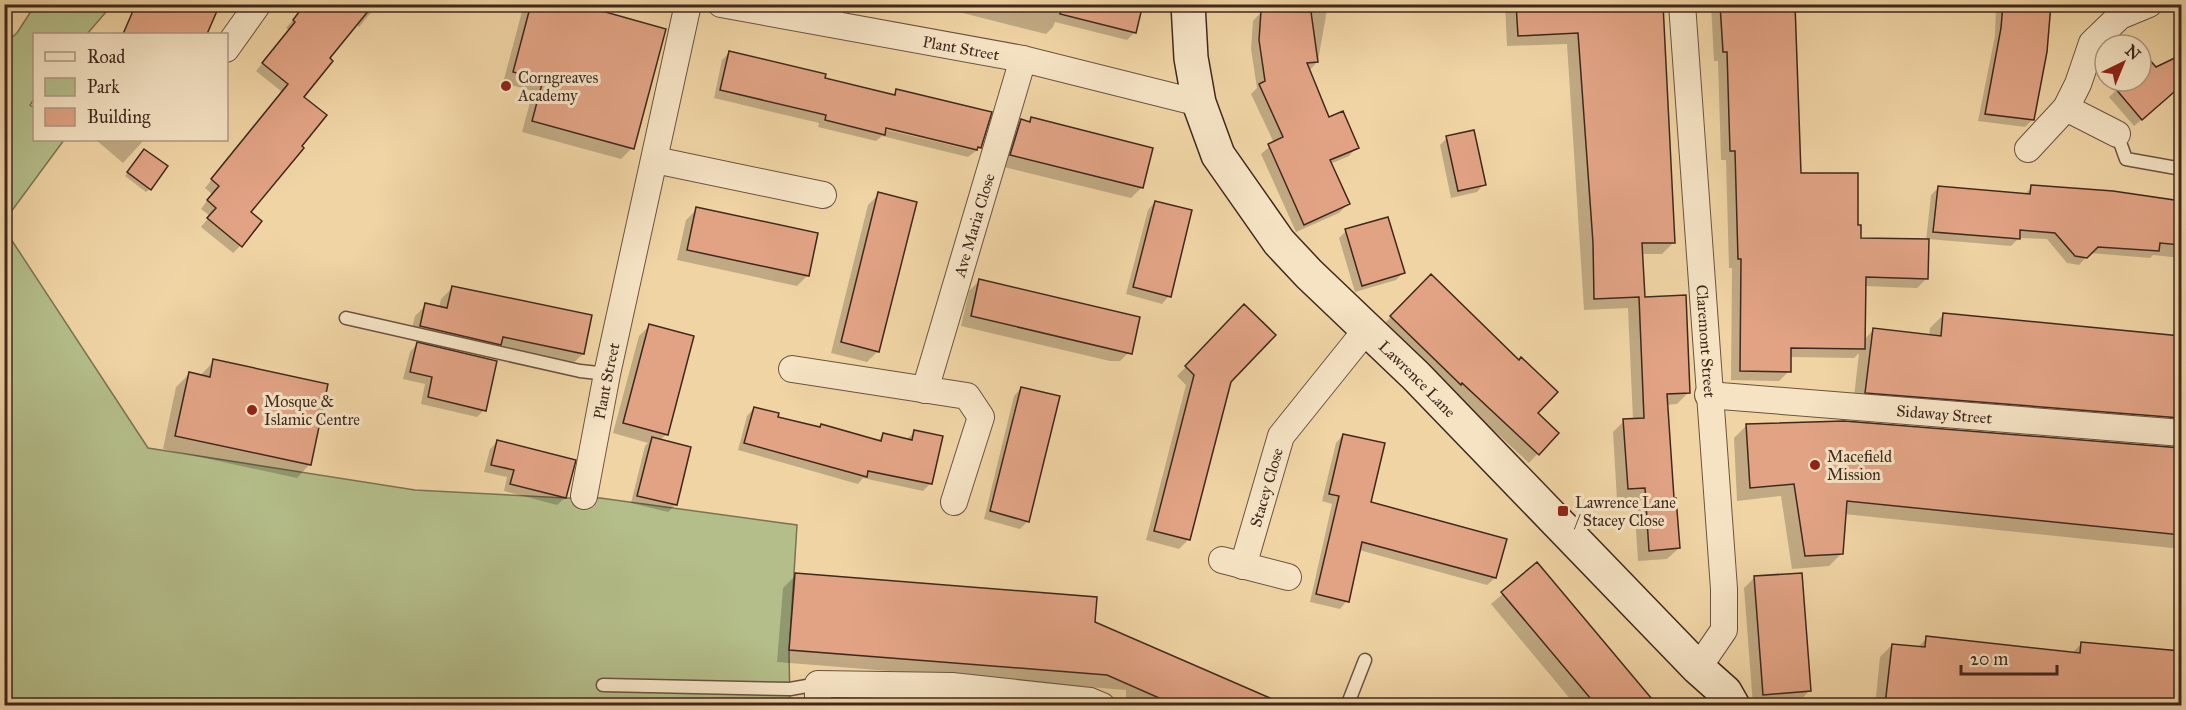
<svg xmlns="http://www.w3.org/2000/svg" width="2186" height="710" viewBox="0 0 2186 710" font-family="'IM FELL Great Primer',serif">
<rect width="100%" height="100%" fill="#f0d4a4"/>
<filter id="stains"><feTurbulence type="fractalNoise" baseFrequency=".00333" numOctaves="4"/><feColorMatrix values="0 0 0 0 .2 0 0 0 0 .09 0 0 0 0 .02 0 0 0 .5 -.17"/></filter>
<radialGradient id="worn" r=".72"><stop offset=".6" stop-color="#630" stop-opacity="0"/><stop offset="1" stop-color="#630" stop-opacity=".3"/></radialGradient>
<path fill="#b4be8a" stroke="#7a7354" stroke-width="1.5" d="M35 5H112L87 34H34V99L30 105 34 108V140H64L5 220V43L17 33Z
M5 230 148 448 415 490 566 498H600L797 525 789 654 790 705H5Z"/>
<path fill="#0003" d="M150 4H226L220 11 216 10 205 34H146L138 31Z
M307 4H378L359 27 356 24 328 58 302 97 249 212 240 246 233 253 201 227 210 216 201 209 212 194 205 188 282 92 256 71 289 30 286 28Z
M524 4H587L586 8 632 148 621 159 522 132 533 91 503 83Z
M927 4H1141L1135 32 1127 40 1055 22 1053 27 1046 34Z
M1269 4H1328L1318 61 1309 71 1328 119 1357 147 1349 156 1330 164 1348 204 1339 213 1296 232 1261 154 1274 143 1251 94 1257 88 1251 49 1253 21 1261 12H1268Z
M1505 4H1661L1673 243 1662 254H1641L1643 299 1688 393 1677 404 1666 405 1672 500 1679 548 1667 559 1638 561 1634 499 1617 500 1613 432 1624 421 1633 420 1628 308 1584 310 1567 44 1507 46Z
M1711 4H1792L1800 174 1856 227 1860 239 1926 241 1931 195 1938 188 2024 195 2032 187 2182 201V258L2153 255 2150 258 2090 253 2079 265 2067 263 2047 239 2019 238 2011 246 1928 239 1927 278 1917 288 1864 286V340L1873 330 1929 336 1930 328 1943 315 2182 337V438L1853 405 1859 353 1854 358 1789 357V371L1779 381 1731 380 1732 268H1729L1726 160H1721L1718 61H1714Z
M1853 4H1929L1853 8Z
M1996 4H2050L2034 118 2025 127 1978 121 1995 36Z
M730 52 823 79 892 96 896 91 980 147 976 151V148L879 125V128L976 151 968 157 882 136 876 141 818 127 819 123 714 98 722 60Z
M2182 57V106L2175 92 2134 126 2109 97 2126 81H2141V68L2156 69Z
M1031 119 1142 187 1131 198 1000 166 1010 132 1021 121 1027 123Z
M1447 138 1484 184 1477 192 1451 198 1440 145Z
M96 140H144L123 163Z
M141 154 150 189 146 192 125 176Z
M879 194 878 351 867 362 831 353 868 205Z
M1155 202 1169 296 1162 304 1126 294 1148 210Z
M697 209 808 275 797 286 677 260 686 220Z
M1346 231 1403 273 1396 280 1355 292 1339 238Z
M1431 276 1536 413 1557 433 1529 463 1386 331V322Z
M980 280 1131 350 1120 361H1110L961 326 969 291Z
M452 288 583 354 572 364 410 337 415 316 426 305 439 308 441 299Z
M1244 307 1230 381 1189 539 1179 549 1146 540 1186 385 1177 376Z
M650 325 667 434 660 440 675 505 668 512 631 503 645 446 648 443 613 433 639 336Z
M417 344 484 410 477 417 421 404 425 384 403 379 410 352Z
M214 361 310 464 297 478 163 449 176 387 189 374 200 376Z
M1021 388 1028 521 1020 529 984 519 1014 396Z
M754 408 776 418 877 442 883 435 907 439 915 432 931 483 923 491 863 478 858 484 738 450 747 416Z
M1844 422 2182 449V549L1844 514 1842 553 1829 566 1792 569 1781 496 1737 501 1734 438 1747 425Z
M1343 435 1370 503 1495 578 1487 585 1359 550 1347 601 1340 609 1310 602 1332 504 1322 501 1336 443Z
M498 441 565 498 557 505 504 491 507 477 484 472 490 449Z
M1537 565 1652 702 1648 706H1576L1491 604Z
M796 575 1093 622 1282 706H1134L1126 702V690L777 662 783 588Z
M1755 577 1809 691 1799 702 1753 705 1744 588Z
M1927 638 2071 654 2082 643 2182 653V706H1875L1880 657 1892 645 1917 648Z"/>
<path fill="#e1a384" stroke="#3f281e" stroke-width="1.5" d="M136 4H220L207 34H123Z
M305 4H374L330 58 333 61 304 97 327 115 302 146 304 148 251 212 262 221 242 247 207 218 216 208 207 200 219 186 211 179 288 84 262 63 295 22 293 20Z
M531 4H577L666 29 634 149 532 121 543 80 513 72Z
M1061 4H1143L1136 33 1060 14Z
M1516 4H1663L1675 243H1642L1645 297 1686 295 1690 393 1667 394 1674 498H1676L1680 548 1649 551 1645 488 1628 489 1623 419 1644 418 1639 297 1594 299 1593 243 1578 33 1518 36Z
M1720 4H1795L1801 173H1858V225H1861V238L1929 239 1928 279 1866 277 1865 349 1791 348V372L1740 371 1741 259H1738L1735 151H1730L1727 52H1723Z
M2003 4H2051L2047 52 2034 120 1985 114 2001 28Z
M1261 11 1311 12 1318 62 1307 63 1329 117 1343 111 1359 148 1330 160 1350 204 1304 225 1268 144 1283 137 1259 84 1265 81 1259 40Z
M2141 50 2156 67 2181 55V86L2142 120 2109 81H2141Z
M729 51 826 74 825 78 895 95 896 89 992 112 981 148 978 147 977 150 886 128 885 135 825 120 826 115 720 90Z
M1031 117 1153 148 1143 188 1010 155 1021 119 1030 122Z
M1474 130 1486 185 1458 191 1446 136Z
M144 149 168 166 151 190 127 172Z
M2031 185 2113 191 2181 201V245L2160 243 2159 251 2098 247 2087 258 2075 256 2055 233 2020 230V239L1933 232 1938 186 2030 194Z
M878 192 917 202 879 352 841 342Z
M1155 201 1192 210 1171 297 1133 287Z
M696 207 818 233 809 276 687 250Z
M1388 217 1405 273 1362 286 1345 229Z
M1431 274 1519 360 1521 357 1558 392 1538 413 1559 433 1539 455 1462 383 1461 385 1390 316Z
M979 279 1140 317 1132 354 971 316Z
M452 286 592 315 584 354 503 337 501 345 420 326 425 303 447 308Z
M1244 304 1276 335 1231 382 1190 540 1154 531 1194 375 1185 366Z
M1943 313 2181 336V418L1865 393 1873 328 1941 336Z
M649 324 694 336 668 435 623 423Z
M417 342 497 361 486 411 428 397 432 377 410 372Z
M213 359 328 384 311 465 175 436 189 372 210 377Z
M1021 387 1060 396 1029 522 990 511Z
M754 407 779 413 778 417 820 427 821 424 881 441 883 433 912 440 914 430 943 436 932 484 868 471 867 477 744 443Z
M1844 421 2181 448V535L1847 501 1843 554 1805 556 1794 484 1750 488 1746 424Z
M1343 434 1385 443 1371 502 1507 539 1496 578 1362 542 1349 602 1316 594 1339 496 1329 494Z
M652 437 691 447 677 505 637 496Z
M497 440 576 460 566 498 510 484 514 470 491 465Z
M1537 562 1657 705H1596L1501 592Z
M795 573 1097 597 1095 622 1286 705H1175L1107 675 789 650Z
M1802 573 1811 691 1763 695 1754 576Z
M1926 636 2080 653 2081 642 2181 651V705H1885L1892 644 1925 647Z"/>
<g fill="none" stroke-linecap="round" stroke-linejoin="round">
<g stroke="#6b5340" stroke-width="15">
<path id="lane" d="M834 25 839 4
M2117 134 2126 159 2182 169
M346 318 580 371 607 374
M603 685 790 689 818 684
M1347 706 1365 660"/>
</g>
<g stroke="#6b5340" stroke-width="28">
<g id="street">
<path id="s1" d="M721 4 1023 59 1199 103"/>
<path id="s2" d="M1682 4 1724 589V630L1698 668"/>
<path d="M226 49 258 4"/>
<path d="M2066 108 2078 84 2092 43 2120 16 2149 4"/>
<path d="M2028 149 2066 108 2117 134"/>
<path d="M655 160 823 195"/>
<path d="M792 369 967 396 981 417 954 502"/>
<path id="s3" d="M925 390 1023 59"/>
<path id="s4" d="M1708 395 2182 433"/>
<path id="s5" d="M584 496 607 374 688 4"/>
<path d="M1222 560 1288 577"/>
<path id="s6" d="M1243 566 1281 436 1367 329"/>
<path d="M818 706V684L952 686 1090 701 1102 706"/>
</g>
</g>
<g stroke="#3f281e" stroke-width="36">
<g id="secondary">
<path id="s7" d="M1188 4 1191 58 1199 103 1218 155 1279 242 1309 274 1416 376 1698 668 1725 692 1733 706"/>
</g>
</g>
<use href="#lane" stroke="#f5e3c4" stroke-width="12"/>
<use href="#street" stroke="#f5e3c4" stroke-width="26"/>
<use href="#secondary" stroke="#f5e3c4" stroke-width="33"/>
</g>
<g fill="#8f2418" stroke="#f5e3c4" stroke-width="2">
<circle cx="506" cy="86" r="6"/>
<circle cx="252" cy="410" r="6"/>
<circle cx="1815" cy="465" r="6"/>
<rect x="1557" y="505" width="12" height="12" rx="3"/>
</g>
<g text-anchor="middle" stroke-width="6" stroke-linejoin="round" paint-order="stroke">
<g font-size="16" fill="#3f281e" stroke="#f5e3c4">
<text dy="6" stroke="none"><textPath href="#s1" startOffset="244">Plant Street</textPath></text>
<text dy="6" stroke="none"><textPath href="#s3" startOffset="172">Ave Maria Close</textPath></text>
<text dy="6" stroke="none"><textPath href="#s2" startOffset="338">Claremont Street</textPath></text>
<text dy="6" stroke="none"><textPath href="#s7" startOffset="456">Lawrence Lane</textPath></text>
<text dy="6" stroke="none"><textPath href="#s5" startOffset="117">Plant Street</textPath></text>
<text dy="6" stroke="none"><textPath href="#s4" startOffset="237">Sidaway Street</textPath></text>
<text dy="6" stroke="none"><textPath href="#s6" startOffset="82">Stacey Close</textPath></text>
</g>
<g font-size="16" fill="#3f281e" stroke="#f5e3c4" text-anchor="start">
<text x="518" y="83">Corngreaves<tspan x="518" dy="18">Academy</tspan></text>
<text x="264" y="407">Mosque &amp;<tspan x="264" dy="18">Islamic Centre</tspan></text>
<text x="1827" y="462">Macefield<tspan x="1827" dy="18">Mission</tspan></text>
<text x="1575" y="508">Lawrence Lane<tspan x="1575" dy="18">/ Stacey Close</tspan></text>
</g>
</g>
<rect width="2186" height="710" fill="none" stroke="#f0d4a4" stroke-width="24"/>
<rect x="6" y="6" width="2174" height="698" fill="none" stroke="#3f281e" stroke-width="3"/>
<rect x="12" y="12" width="2162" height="686" fill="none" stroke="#3f281e" stroke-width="1.5"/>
<rect x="33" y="33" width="195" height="108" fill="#f5e3c4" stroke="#ac9882" stroke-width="1.5"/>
<rect x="45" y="52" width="30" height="9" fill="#f5e3c4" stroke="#ac9882" stroke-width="1.5"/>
<text x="87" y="63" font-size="18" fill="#3f281e">Road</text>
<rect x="45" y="78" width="30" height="18" fill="#b4be8a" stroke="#ac9882" stroke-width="1.5"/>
<text x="87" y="93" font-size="18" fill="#3f281e">Park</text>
<rect x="45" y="108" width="30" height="18" fill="#e1a384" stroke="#ac9882" stroke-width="1.5"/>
<text x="87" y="123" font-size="18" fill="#3f281e">Building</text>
<g transform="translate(2123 63) rotate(43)"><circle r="28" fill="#f5e3c4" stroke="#ac9882" stroke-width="1.5"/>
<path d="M0-4.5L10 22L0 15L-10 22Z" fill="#8f2418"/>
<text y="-9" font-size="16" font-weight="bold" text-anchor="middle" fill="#3f281e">N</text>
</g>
<path d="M1961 665v9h96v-9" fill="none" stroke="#3f281e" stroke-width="3"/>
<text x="1970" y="665" font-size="18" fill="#3f281e" stroke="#f5e3c4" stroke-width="4.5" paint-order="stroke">20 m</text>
<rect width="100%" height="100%" filter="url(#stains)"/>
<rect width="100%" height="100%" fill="url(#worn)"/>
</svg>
